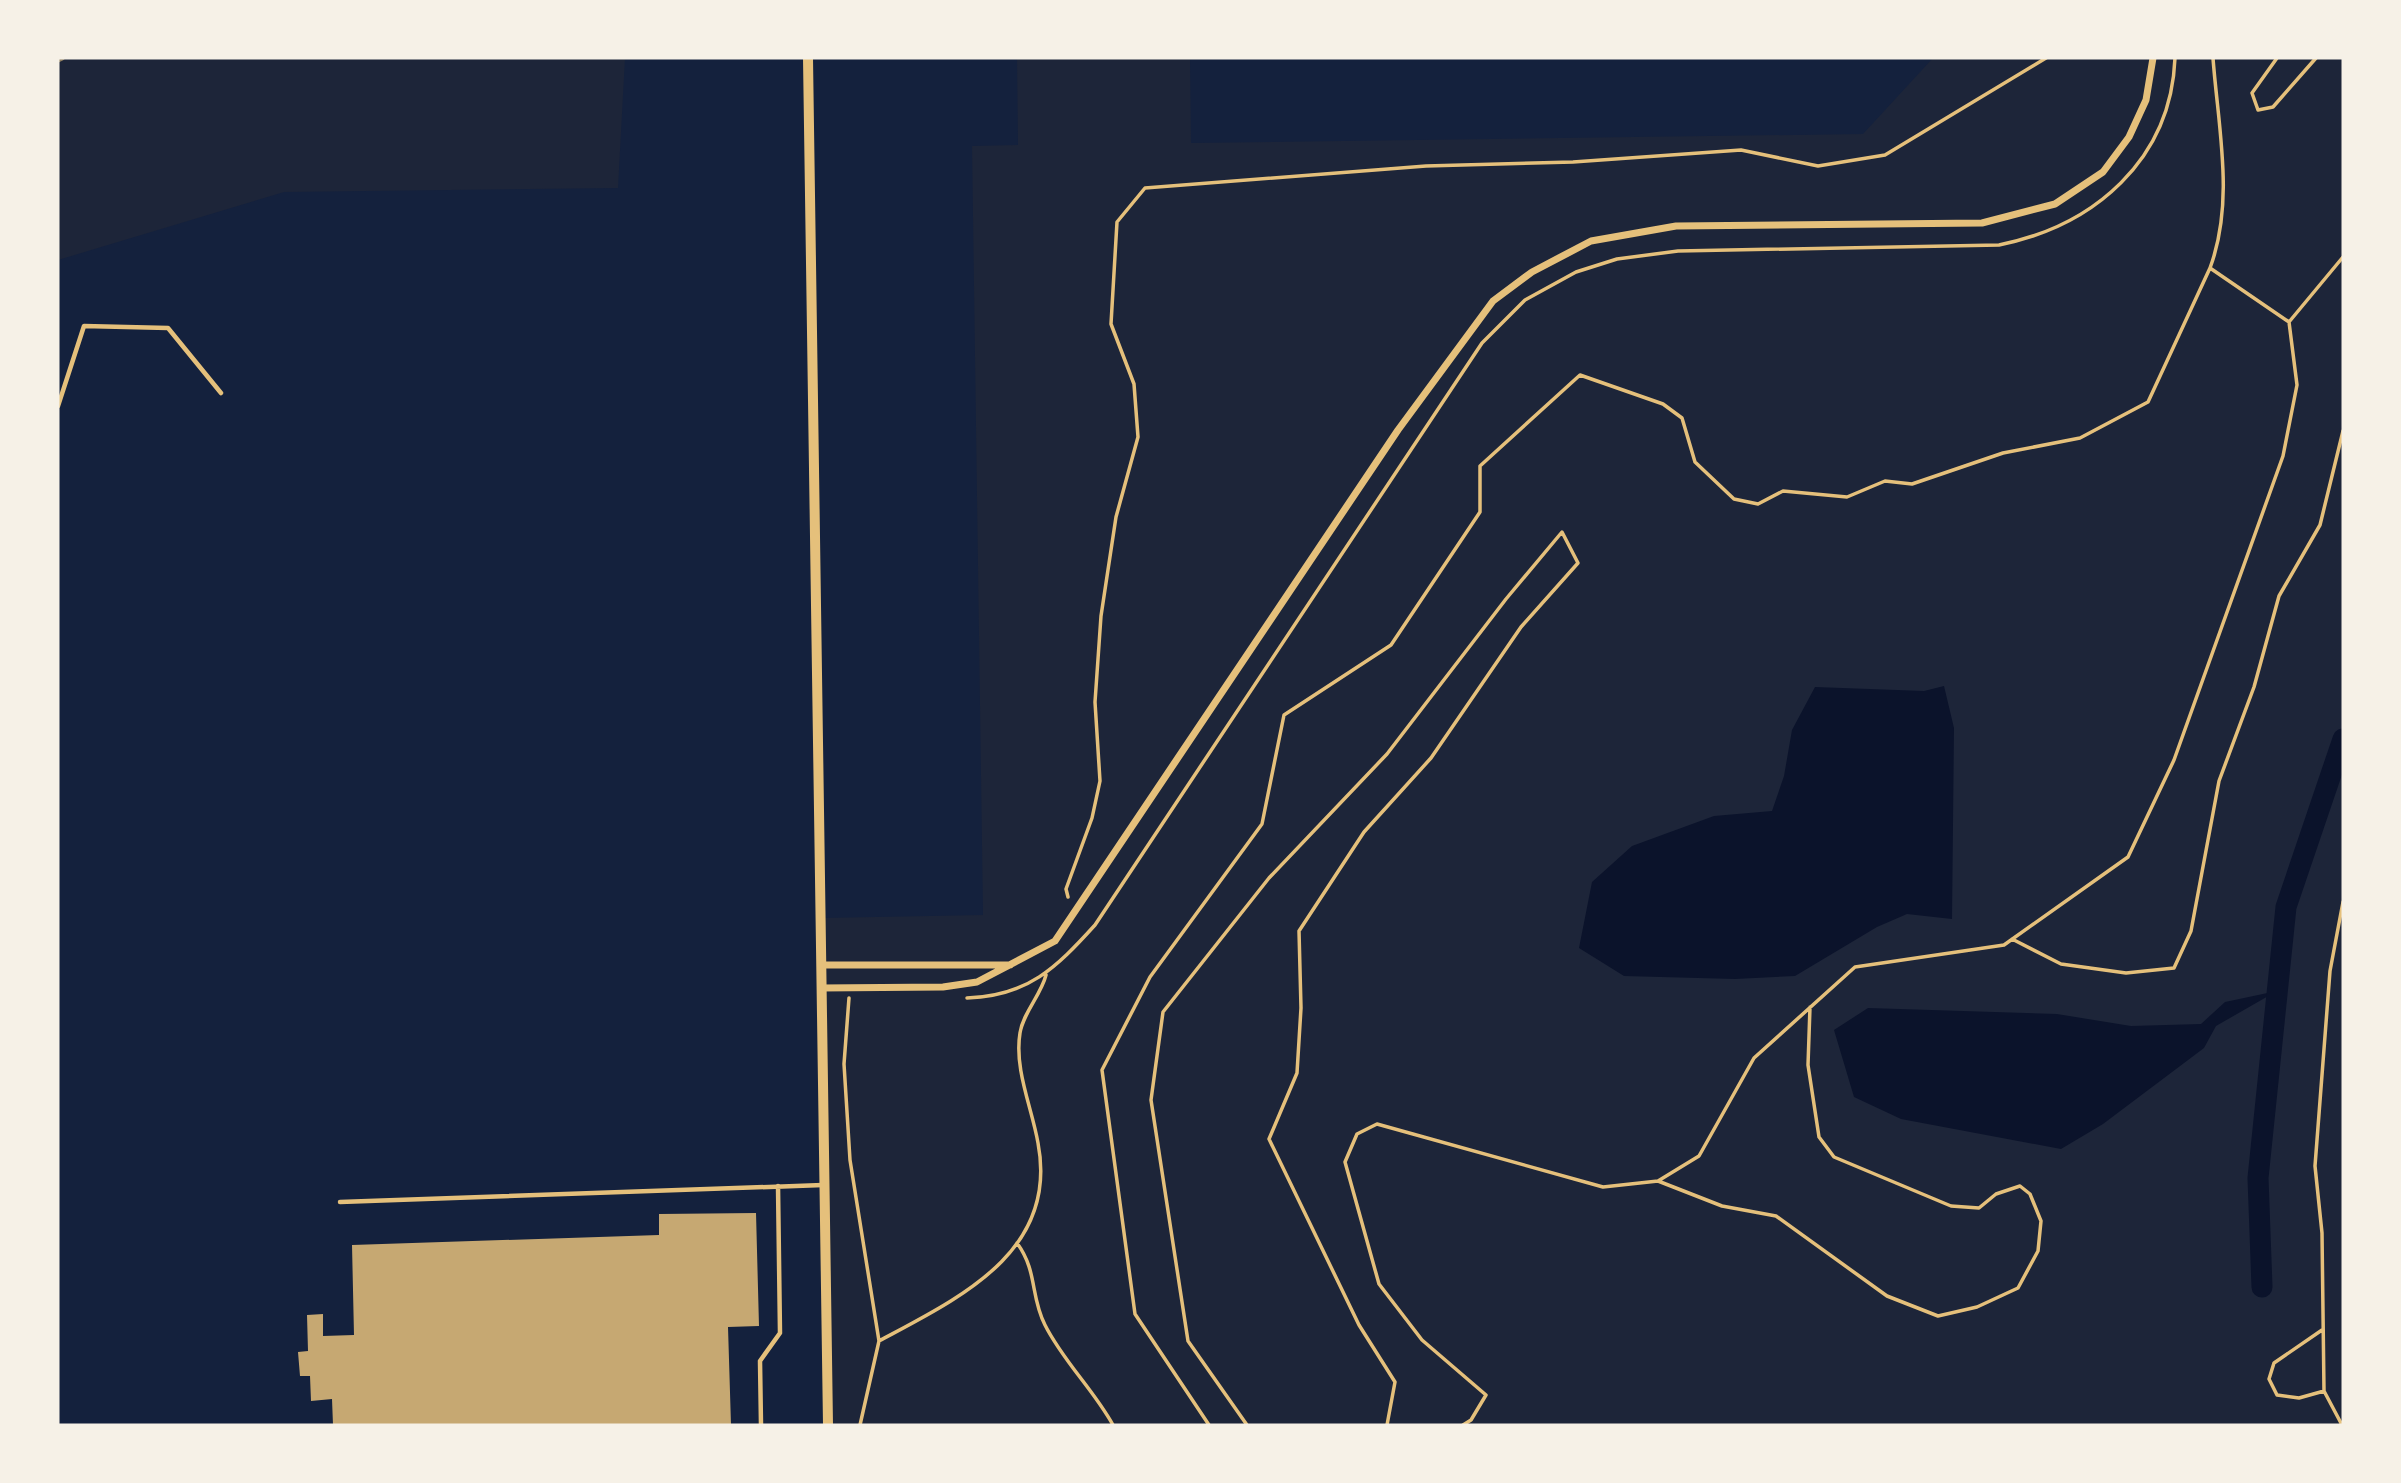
<svg xmlns="http://www.w3.org/2000/svg" width="2401" height="1483" viewBox="0 0 2401 1483" font-family="Helvetica,sans-serif">
<rect width="100%" height="100%" fill="#14213d"/>
<path fill="#1d2539" d="M58 58H625L618 188 284 192 58 260Z
M1017 58H1190L1191 143 1863 134 1933 58H2343V1425H828L821 918 983 915 972 146 1018 145Z"/>
<path fill="#0b132b" d="M1944 686 1954 728 1952 919 1907 914 1877 927 1795 976 1735 979 1624 976 1579 948 1592 882 1632 846 1714 816 1772 811 1784 776 1792 730 1815 687 1924 691Z
M2277 991 2216 1026 2204 1048 2103 1124 2061 1149 1901 1119 1854 1097 1834 1030 1868 1008 2057 1014 2131 1026 2201 1024 2225 1002Z"/>
<g fill="none" stroke-linecap="round" stroke-linejoin="round">
<path stroke="#0b132b" stroke-width="21" d="M2262 1287 2258 1178 2286 907 2343 739"/>
</g>
<path fill="#c6a872" d="M756 1213 759 1326 728 1327 731 1425H333L332 1399 311 1401 310 1376H300L298 1352 308 1351 307 1315 323 1314V1336L354 1335 352 1245 659 1235V1214Z"/>
<g fill="none" stroke-linecap="round" stroke-linejoin="round">
<path stroke="#e5c07b" stroke-width="3.5" d="M2213 58C2218 127 2235 201 2210 268L2289 322 2343 257
M2277 58 2252 93 2258 110 2273 107 2316 58
M1068 897 1066 889 1092 818 1100 781 1095 702 1101 616 1116 517 1138 437 1134 384 1111 324 1117 222 1145 188 1426 166 1573 162 1741 150 1818 166 1885 155 2046 58
M2012 939 2061 964 2126 973 2174 968 2191 931 2219 781 2254 687 2279 596 2320 525 2343 431
M849 998 844 1064 850 1160 879 1341 860 1425
M967 998C1028 996 1056 968 1095 925L1482 343 1525 300 1576 272 1617 259 1678 251 1999 245C2094 226 2171 160 2175 58
M1658 1181 1722 1206 1776 1216 1887 1296 1938 1316 1977 1307 2018 1288 2038 1251 2041 1221 2030 1194 2020 1186 1996 1194 1979 1208 1951 1206 1834 1157 1819 1137 1808 1065 1810 1007
M1017 1243C1038 1272 1030 1296 1045 1325 1063 1361 1093 1389 1113 1425
M2322 1330 2274 1363 2269 1379 2277 1395 2299 1398 2324 1391
M879 1341C959 1298 1059 1252 1038 1143 1032 1108 1014 1069 1020 1033 1023 1013 1041 995 1046 975
M1209 1425 1135 1314 1102 1070 1150 977 1262 824 1284 715 1391 645 1480 512V466L1580 375 1663 404 1682 418 1695 462 1734 499 1758 504 1783 491 1847 497 1885 481 1912 484 2003 453 2080 438 2148 402 2210 268
M1247 1425 1188 1341 1151 1100 1163 1012 1269 878 1387 754 1506 599 1562 532 1578 563 1521 627 1431 758 1364 832 1299 931 1301 1008 1297 1073 1269 1139 1359 1325 1395 1382 1387 1425
M1463 1425 1471 1420 1486 1395 1422 1340 1379 1284 1345 1162 1357 1134 1377 1124 1603 1187 1658 1181 1699 1156 1754 1058 1855 967 2004 945 2128 857 2174 760 2283 456 2297 385 2289 322
M2342 1425 2324 1391 2322 1233 2315 1166 2330 971 2343 902"/>
<path stroke="#e5c07b" stroke-width="4.5" d="M58 406 84 326 168 328 221 393
M340 1202 823 1185
M761 1425 760 1361 780 1333 778 1186"/>
<path stroke="#e5c07b" stroke-width="7" d="M821 965H1010
M821 988 943 987 977 982 1055 941 1398 430 1493 301 1532 272 1591 241 1676 226 1982 223 2055 204 2103 172 2129 137 2146 100 2153 58"/>
<path stroke="#e5c07b" stroke-width="10" d="M808 58 828 1425"/>
<path stroke="#918062" stroke-width="5" d="M58 60 62 58"/>
</g>
<rect width="2401" height="1483" fill="none" stroke="#f6f1e7" stroke-width="119"/>
</svg>
